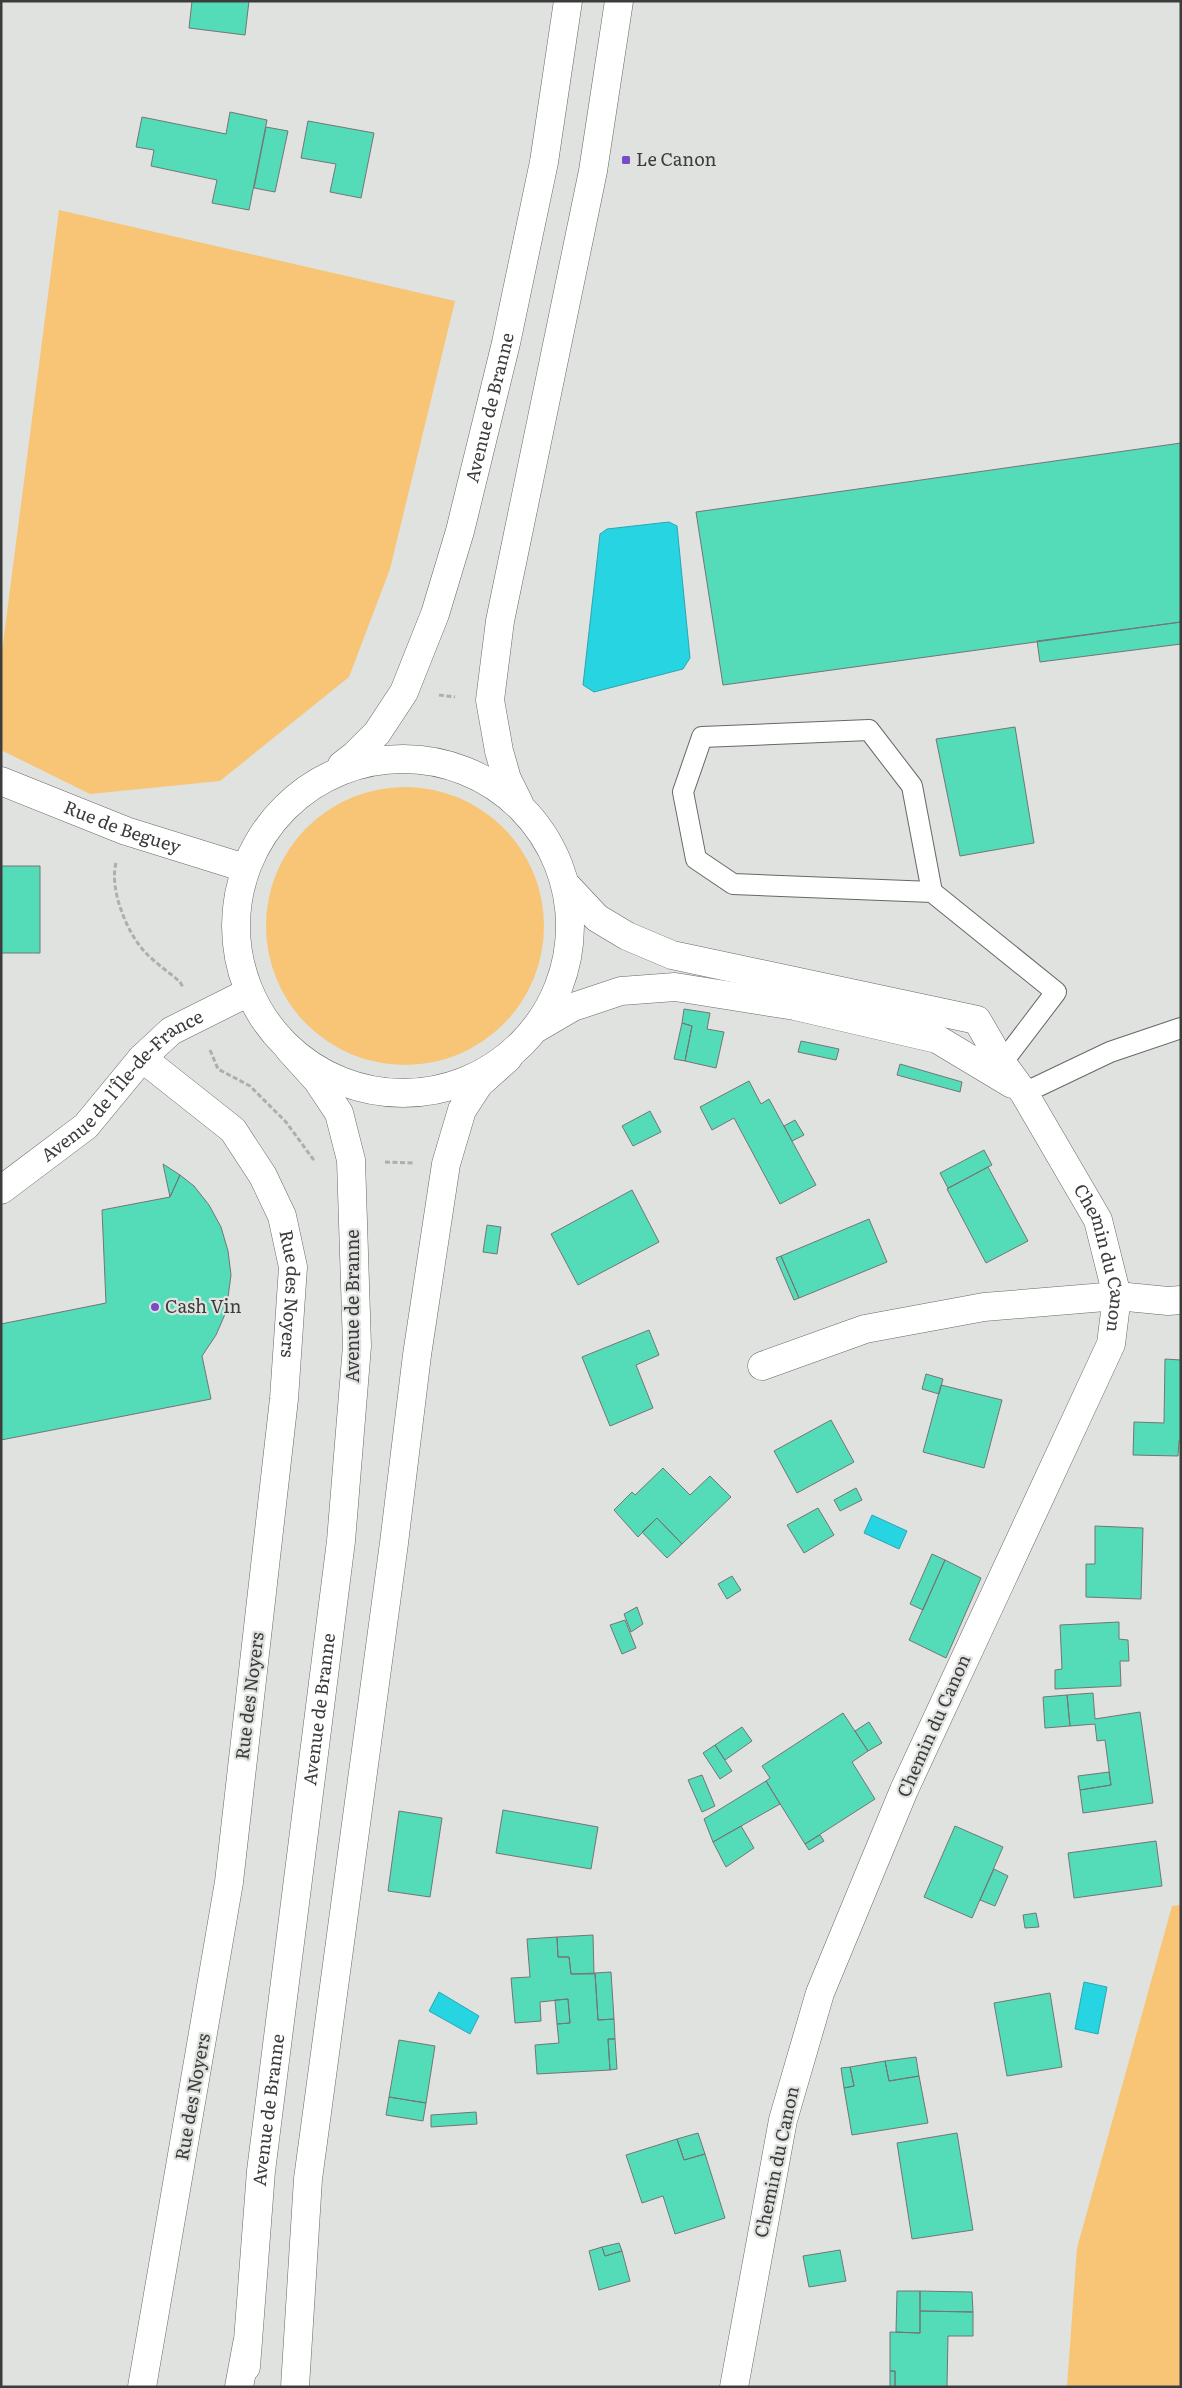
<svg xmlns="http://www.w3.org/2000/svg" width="1182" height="2388" viewBox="0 0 1182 2388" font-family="Literata,serif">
<rect width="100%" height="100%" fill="#dfe2df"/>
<path fill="#f7c575" d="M59 210 455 301 390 569 349 677 220 781 90 794 1 750V659Z
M266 926a139 139 0 1 1 278 0a139 139 0 1 1-278 0Z
M1181 1905V2387H1067L1077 2248 1172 1906Z"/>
<path fill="#27d4e2" stroke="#2da6b0" d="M669 522 677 526 690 658 683 669 594 692 583 685 600 534 607 529Z
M872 1515 907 1531 899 1549 864 1533Z
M1084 1982 1107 1987 1098 2034 1075 2029Z
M439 1992 479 2016 470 2034 429 2011Z"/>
<path fill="#54dbb7" stroke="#737675" d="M192 1H249L245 35 189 28Z
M230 112 267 120 249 210 212 203 217 180 151 166 154 150 136 147 142 117 226 134Z
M308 121 374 133 361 198 330 192 336 164 301 158Z
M266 127 288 131 275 192 254 188Z
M1181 443V622L723 685 696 512Z
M1181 622V644L1040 662 1037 641Z
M1015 727 1034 843 960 856 936 739Z
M1 866H40V953H1Z
M684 1009 710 1013 707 1029 724 1032 716 1068 685 1061 692 1026 682 1023Z
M682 1023 692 1026 685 1061 674 1059Z
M801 1041 839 1049 836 1060 798 1052Z
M900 1064 962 1082 960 1092 897 1075Z
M749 1081 761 1104 769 1099 816 1185 780 1204 734 1118 712 1130 700 1107Z
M650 1111 661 1132 633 1146 622 1126Z
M795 1120 804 1135 792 1141 784 1126Z
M984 1150 992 1165 948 1188 940 1173Z
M163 1164 180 1175 170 1197Z
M988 1167 1028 1241 986 1263 947 1189Z
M180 1175 194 1186 209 1205 221 1227 228 1251 231 1275 226 1312 216 1335 202 1356 211 1399 1 1440V1324L106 1303 102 1210 170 1197Z
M632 1190 659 1242 578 1285 551 1234Z
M869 1219 887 1262 799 1298 781 1256Z
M487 1225 501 1227 497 1254 483 1252Z
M781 1256 799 1298 794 1300 776 1258Z
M649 1330 659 1355 636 1365 653 1408 610 1426 582 1357Z
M1165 1359 1181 1360V1441H1179L1178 1456 1133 1455 1134 1422 1164 1423Z
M926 1374 943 1379 939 1394 922 1389Z
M941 1385 1002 1400 984 1468 923 1452Z
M831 1420 854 1462 797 1493 774 1451Z
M663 1468 690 1495 710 1476 731 1497 682 1544 657 1518 638 1537 614 1510 632 1492 635 1495Z
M856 1488 862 1500 840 1511 834 1500Z
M818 1508 834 1535 804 1553 787 1525Z
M657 1518 682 1544 667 1558 642 1532Z
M1095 1526 1143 1528 1141 1599 1086 1597V1564H1095Z
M932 1554 945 1560 923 1610 910 1604Z
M945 1560 981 1578 946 1658 909 1640Z
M732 1576 741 1590 727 1599 718 1584Z
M637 1607 643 1624 631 1632 624 1614Z
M625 1620 636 1648 622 1654 610 1625Z
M1119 1622V1639L1128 1640 1129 1661H1120L1121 1686 1055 1689V1670L1062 1669 1060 1625Z
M1093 1693 1095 1719 1140 1712 1153 1803 1083 1813 1080 1790 1111 1785 1105 1740 1097 1741 1095 1724 1070 1726 1067 1695Z
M1067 1695 1070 1726 1045 1728 1043 1697Z
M843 1713 868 1751 852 1762 875 1799 805 1844 766 1781 770 1778 762 1766Z
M869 1722 882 1743 868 1751 855 1731Z
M742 1727 752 1741 725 1760 715 1745Z
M715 1745 732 1771 720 1779 703 1753Z
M1109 1772 1111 1785 1080 1790 1078 1776Z
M702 1775 715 1806 702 1812 688 1780Z
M766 1781 780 1804 713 1842 704 1819Z
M503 1810 598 1827 591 1869 496 1853Z
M399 1811 442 1818 430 1897 388 1891Z
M741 1826 754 1848 726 1867 713 1842Z
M955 1826 1003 1847 972 1918 924 1897Z
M820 1835 824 1841 809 1850 805 1844Z
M1156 1841 1162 1886 1074 1898 1068 1853Z
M994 1869 1008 1876 995 1906 980 1900Z
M1036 1913 1039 1927 1025 1928 1023 1915Z
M593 1935 594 1974H571L569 1957H558L557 1937Z
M557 1937 558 1957H569L571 1974 595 1973 598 2020 614 2019 615 2039H608L610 2070 537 2074 535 2045 559 2043 557 2024 570 2023 568 1999 540 2002 541 2021 515 2023 511 1978 530 1977 527 1939Z
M611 1972 614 2019 598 2020 595 1973Z
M1050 1993 1062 2067 1007 2076 994 2003Z
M568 1999 570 2023 557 2024 555 2000Z
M608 2039H615L617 2069 610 2070Z
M399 2040 435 2046 426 2103 389 2097Z
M916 2057 919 2076 889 2081 885 2061Z
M885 2061 889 2081 919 2076 928 2123 852 2135 844 2088 854 2086 850 2067Z
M850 2067 854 2086 844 2088 841 2068Z
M389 2097 426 2103 423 2121 386 2115Z
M476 2112 477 2124 431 2127V2115Z
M698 2133 705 2154 684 2160 677 2139Z
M957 2133 973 2230 912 2239 897 2143Z
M677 2139 684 2160 705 2154 725 2218 675 2234 663 2196 642 2203 626 2155Z
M619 2243 622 2251 605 2256 602 2247Z
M602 2247 605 2256 622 2251 630 2281 599 2290 589 2251Z
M840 2250 846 2281 809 2287 803 2256Z
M897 2291H920V2333L896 2332Z
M920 2291 972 2292 973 2312 920 2311Z
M920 2311 973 2312V2336H948L947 2387H895V2371H890V2332L920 2333Z
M890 2371H895V2387H890Z"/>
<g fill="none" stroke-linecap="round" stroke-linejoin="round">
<g stroke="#666866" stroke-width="22">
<path id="lane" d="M932 892 733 884 696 859 683 792 702 737 869 730 912 786 932 892 1056 992 1002 1063
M1024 1093 1110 1052 1181 1028"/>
</g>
<g stroke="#666866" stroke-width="29">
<g id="street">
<path id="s1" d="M1 781 126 831 245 868"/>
<path id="s2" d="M567 886 597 918 627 936 672 955 977 1020 1002 1063 1024 1093 1098 1220 1117 1296 1111 1344 904 1790 820 1993 783 2120 734 2387"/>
<path d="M537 1028 573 1007 621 991 675 987 795 1006 937 1039 1012 1084"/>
<path id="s3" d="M142 1058 233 1130 263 1176 282 1216 293 1267 284 1399 229 1882 142 2387"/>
<path d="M762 1366 865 1329 984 1307 1117 1296 1168 1301 1181 1300"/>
</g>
</g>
<g stroke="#666866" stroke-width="29">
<g id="secondary">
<path id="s4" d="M1 1190 86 1126 142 1058 171 1031 249 992"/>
</g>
</g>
<g stroke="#666866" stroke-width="29">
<g id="primary">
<circle cx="403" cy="926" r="167"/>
<path id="s5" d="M342 765 355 755 377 733 404 692 435 614 460 531 506 343 544 162 568 1"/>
<path d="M519 803 507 779 499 751 490 700 500 621 593 171 619 1"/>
<path id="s6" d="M246 2367 261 2171 341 1541 357 1346 351 1160 339 1113 317 1080 289 1049"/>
<path d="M295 2387 308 2179 394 1543 417 1355 446 1164 462 1110 479 1084 508 1058"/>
</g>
</g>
<g stroke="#666866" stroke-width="29">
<path id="highway" d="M239 2387 247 2344"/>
</g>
<path stroke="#adafad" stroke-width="3" stroke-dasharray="5 2.5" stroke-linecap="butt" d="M439 695 455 697
M116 863C109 889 127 933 145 952 155 963 169 972 180 982L183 987
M210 1050 218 1069 250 1086 286 1122 313 1159H316
M385 1162 413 1163"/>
<use href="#lane" stroke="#fff" stroke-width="20"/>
<use href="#street" stroke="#fff" stroke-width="28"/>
<use href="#secondary" stroke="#fff" stroke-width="28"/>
<use href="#primary" stroke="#fff" stroke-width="28"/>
<use href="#highway" stroke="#fff" stroke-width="28"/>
</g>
<g fill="#794bc4" stroke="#dfe2df" stroke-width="2">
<rect x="621" y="155" width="10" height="10" rx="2.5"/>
<circle cx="155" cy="1307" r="5"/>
</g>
<g text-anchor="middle" stroke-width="4.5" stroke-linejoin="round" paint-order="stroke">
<g font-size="18" fill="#3b3c3b" stroke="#dfe2df" text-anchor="start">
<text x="636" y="166">Le Canon</text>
<text x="165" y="1313">Cash Vin</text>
</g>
<g font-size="18" fill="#3b3c3b" stroke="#dfe2df">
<text dy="6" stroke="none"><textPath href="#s5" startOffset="394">Avenue de Branne</textPath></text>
<text dy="6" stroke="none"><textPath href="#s1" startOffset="130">Rue de Beguey</textPath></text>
<text dy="6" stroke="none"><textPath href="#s4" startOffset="161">Avenue de l'Île-de-France</textPath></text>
<text dy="6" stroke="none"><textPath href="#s2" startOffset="711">Chemin du Canon</textPath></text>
<text dy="6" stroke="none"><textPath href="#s3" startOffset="294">Rue des Noyers</textPath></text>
<text transform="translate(353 1306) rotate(-90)" y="6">Avenue de Branne</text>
<text transform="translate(250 1696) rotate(-83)" y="6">Rue des Noyers</text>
<text dy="6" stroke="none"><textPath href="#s6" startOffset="662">Avenue de Branne</textPath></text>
<text transform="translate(934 1726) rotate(-66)" y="6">Chemin du Canon</text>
<text transform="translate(193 2097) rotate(-80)" y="6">Rue des Noyers</text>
<text dy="6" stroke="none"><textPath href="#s6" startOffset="258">Avenue de Branne</textPath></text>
<text transform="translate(777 2162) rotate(-78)" y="6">Chemin du Canon</text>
</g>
</g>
<rect width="1182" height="2388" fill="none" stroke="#3b3c3b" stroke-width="5"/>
</svg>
